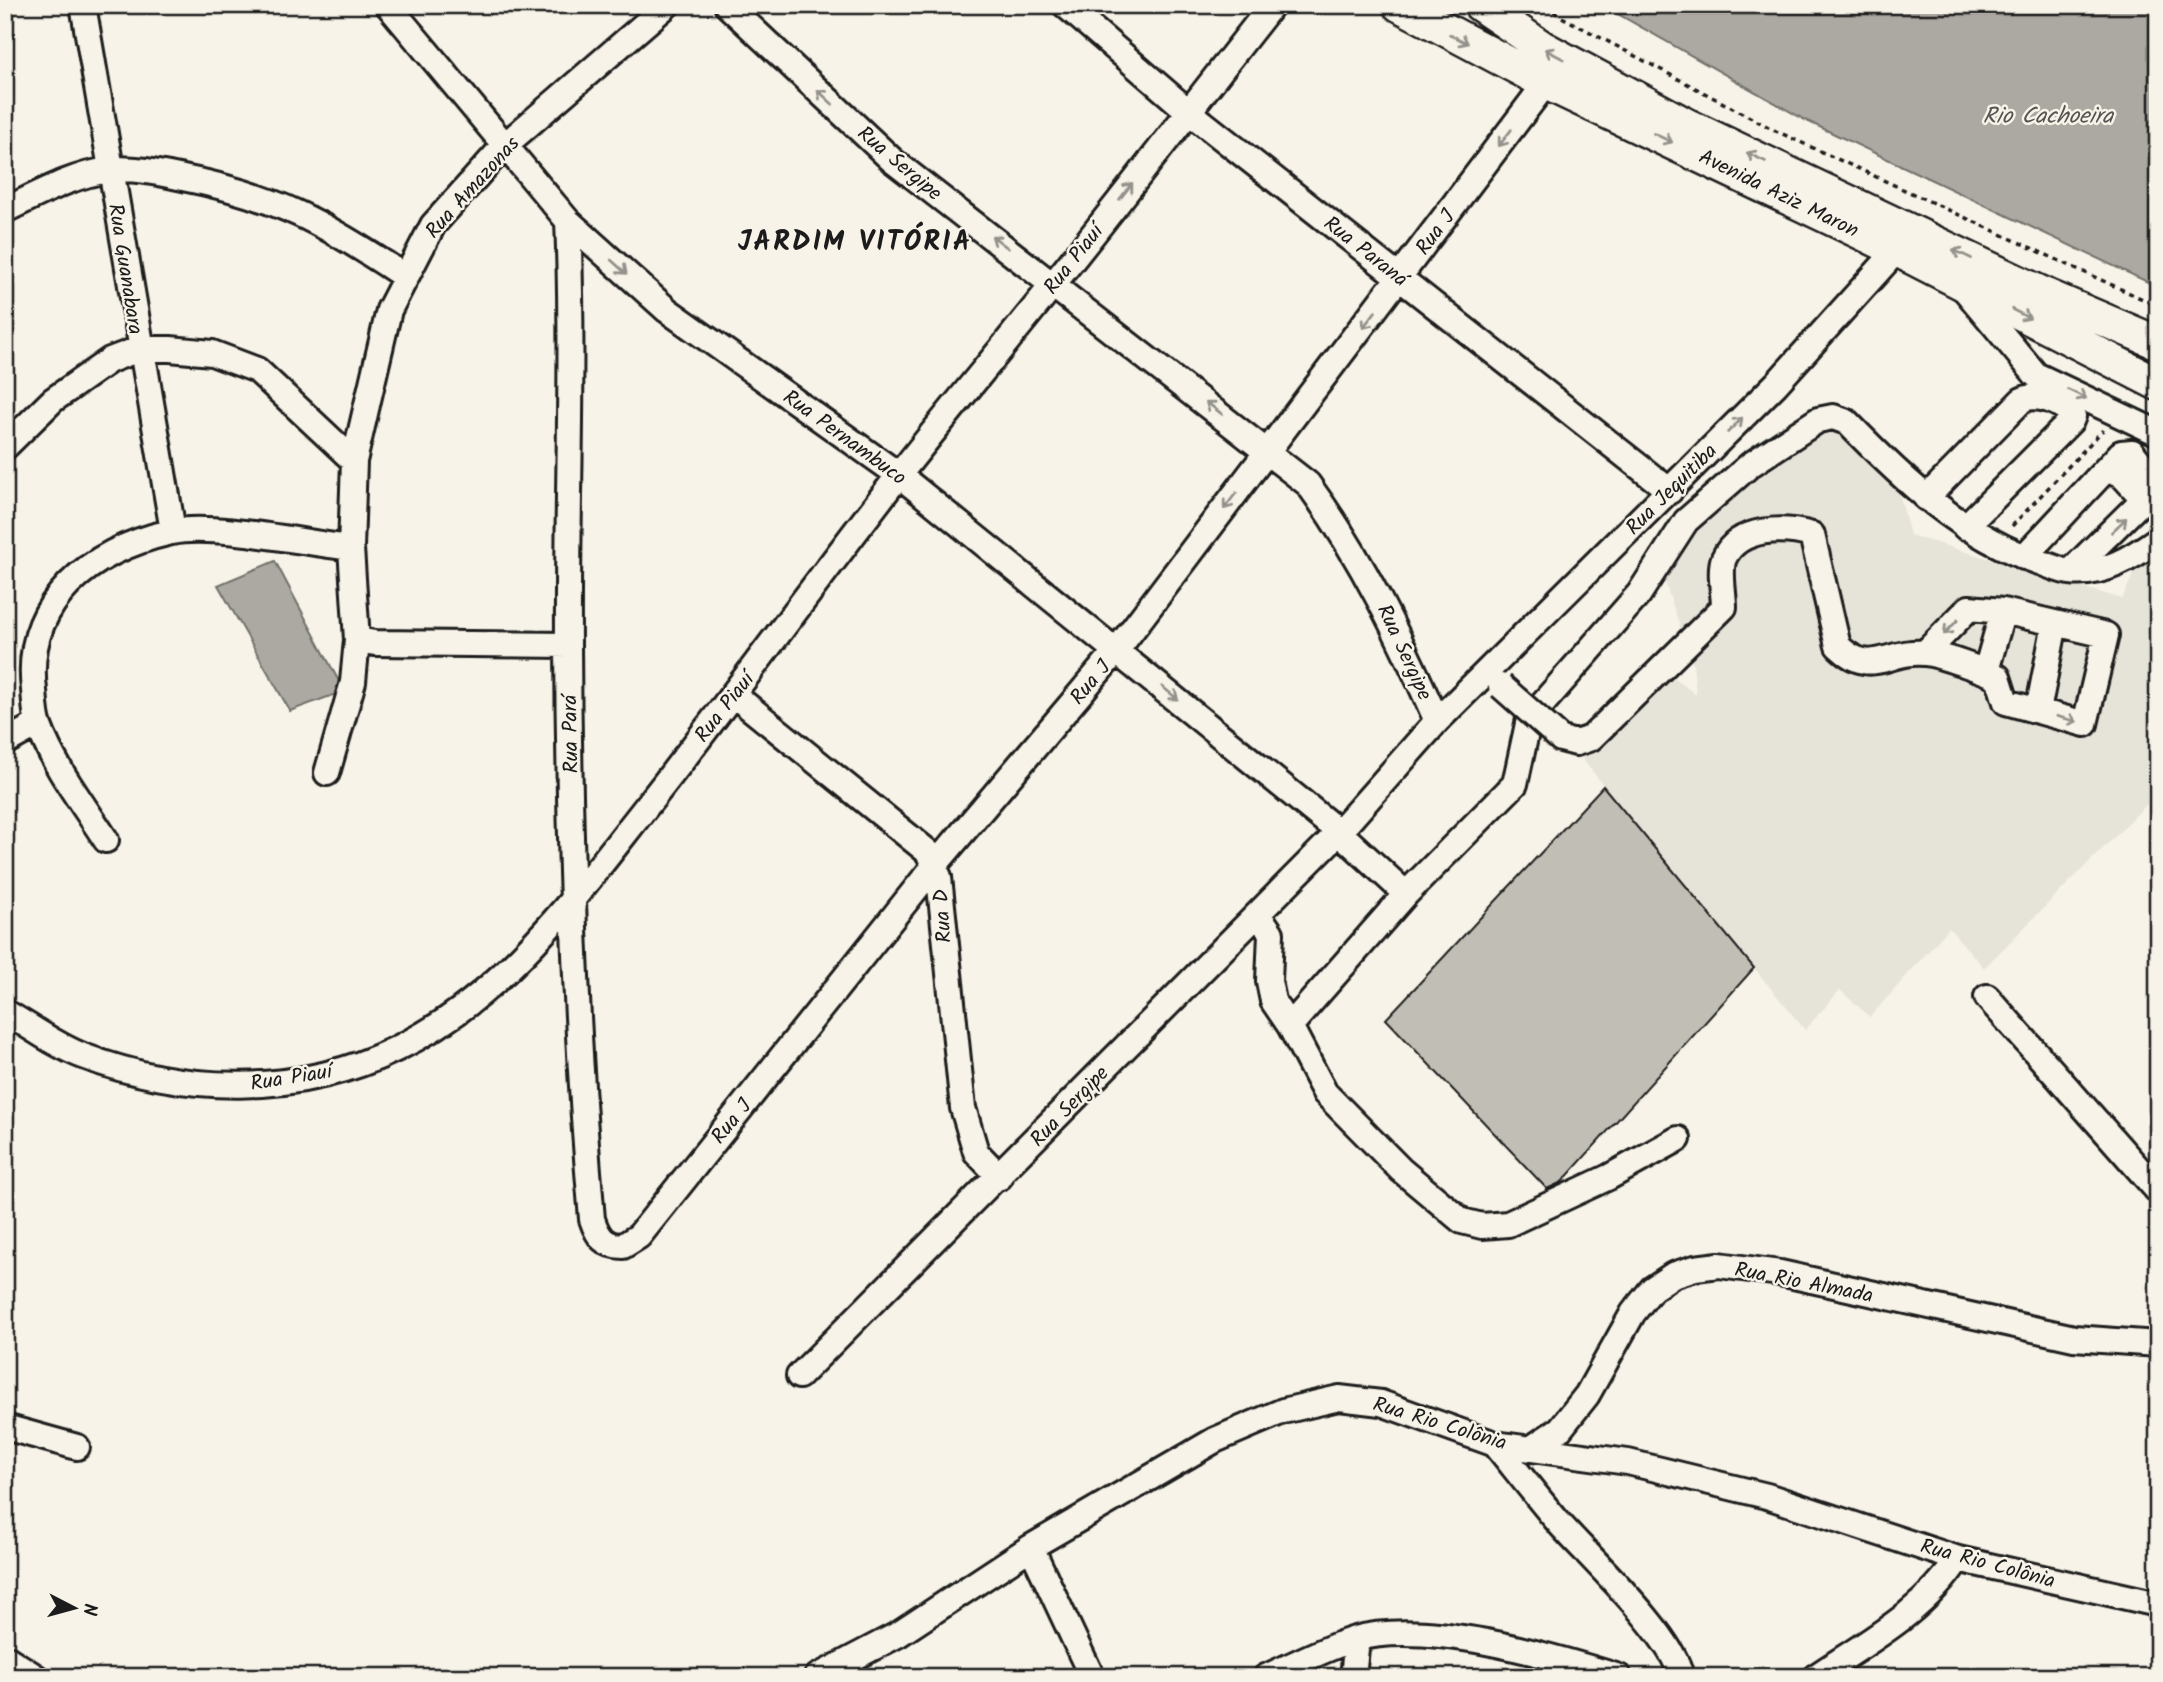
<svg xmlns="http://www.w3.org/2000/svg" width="2163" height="1682" viewBox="0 0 2163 1682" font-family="Kalam,sans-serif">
<rect width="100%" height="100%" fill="#f7f3e8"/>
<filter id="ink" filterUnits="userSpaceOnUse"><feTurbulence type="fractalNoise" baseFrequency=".0143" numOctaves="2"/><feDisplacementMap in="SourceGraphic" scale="14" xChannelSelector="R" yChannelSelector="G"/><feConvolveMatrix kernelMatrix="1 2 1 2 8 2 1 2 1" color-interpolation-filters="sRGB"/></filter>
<g filter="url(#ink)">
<path fill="#e6e3d9" d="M1825 415 1891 463 1910 535 2122 599 2158 521V793L1984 968 1949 928 1870 1017 1840 990 1805 1030 1582 759 1666 671 1696 695 1693 664 1663 577 1689 496 1776 457Z"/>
<path fill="#aca9a2" stroke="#72716c" stroke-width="2" d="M1602 5H2158V287L1807 121Z
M275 561 344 691 290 711 218 585Z"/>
<path fill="#c0beb5" stroke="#1c1c1c" stroke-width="2" d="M1603 786 1754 968 1562 1182 1547 1189 1386 1019Z"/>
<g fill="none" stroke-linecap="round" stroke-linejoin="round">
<g stroke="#1c1c1c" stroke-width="30">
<path id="minor" d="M83 5 173 531
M388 5 568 221 667 310 899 475 1339 832 1406 894
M727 5 892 160 1308 484C1362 558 1400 638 1437 721
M1065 5 1188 111 1670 491
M5 210C39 194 72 175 109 170 133 167 159 173 183 178 277 196 326 224 404 276
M568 221C574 362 567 503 568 644 569 836 575 1028 592 1219 598 1237 604 1246 623 1246L639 1236 935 865 1117 650 1546 83
M1961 285 2036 375 2158 433
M5 447 53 400 110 360 139 349H170L212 353 257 370 354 461
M1926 498 2022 400C2037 392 2063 403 2073 416L2071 421 1965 527
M2024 557 2121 453 2132 452 2158 484
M2070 572 2140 503V495L2119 472 2105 471
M357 640 375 643 568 645
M1986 671 2003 611
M734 695 928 852 939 877 963 1108 976 1152 1000 1177
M2038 711 2055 623
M1561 739 1576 743 1591 738 1724 607C1724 594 1719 570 1724 558 1739 526 1785 527 1812 535L1838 646C1872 679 1888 649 1925 653 1938 654 1985 671 1998 677L2006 702 2085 724 2106 635 2003 611 1969 608 1926 652
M5 742 38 724
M327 773 353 682 357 640 351 548 354 461 389 310 433 225 504 146 667 5
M106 840C83 804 54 767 39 726 35 715 35 701 34 690 23 601 92 550 171 532 212 523 306 543 351 548
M1258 914 1271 933 1269 981 1273 1001 1290 1026
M1987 997 2158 1191
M5 1012C30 1026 56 1046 83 1056 183 1094 298 1097 396 1049 505 997 577 894 650 802 735 694 815 583 899 475 949 411 1001 350 1051 287 1126 194 1198 99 1272 5
M1678 1139 1609 1177 1508 1224 1482 1226 1462 1221 1401 1170 1325 1093 1290 1026 1406 894 1515 784 1529 719 1639 594 1686 521 1750 465 1818 420 1833 417 1847 422C1902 479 1962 536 2039 562 2049 565 2060 571 2070 572 2103 576 2133 557 2158 539
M799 1376 1339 832 1437 721 1776 384 1897 250
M5 1427 77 1447
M1495 1444C1516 1470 1537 1497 1559 1523 1588 1556 1675 1637 1681 1677
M1532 1448 1560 1429 1587 1395 1633 1313 1652 1289 1673 1275 1695 1268 1719 1265 1780 1273 2074 1338 2158 1344
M1031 1547 1092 1677
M5 1657 36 1677
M817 1677 899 1634 1031 1547 1215 1440 1283 1411 1339 1398 1381 1403 1495 1444 1628 1462 1767 1496 1958 1559 2158 1604
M1266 1677C1295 1664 1325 1648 1355 1639 1427 1619 1549 1655 1619 1677
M1353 1677 1357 1639
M1815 1677C1867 1642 1924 1612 1958 1559"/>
</g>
<g stroke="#1c1c1c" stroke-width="37">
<path id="major" d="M1399 5 1546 83 1897 250 2158 384
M1480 5 1542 47 1689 126 2048 296 2158 343"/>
</g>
<path stroke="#1c1c1c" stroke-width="3.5" stroke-dasharray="5 5" stroke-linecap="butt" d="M1546 5 1560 16 1776 131 2158 306
M2012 526 2103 430"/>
<use href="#minor" stroke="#f7f3e8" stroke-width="24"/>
<use href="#major" stroke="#f7f3e8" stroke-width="32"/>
<g stroke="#1c1c1c" stroke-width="30" stroke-linecap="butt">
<path id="minor-bridge" d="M1501 686 1561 739"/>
</g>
<use href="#minor-bridge" stroke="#f7f3e8" stroke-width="24"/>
</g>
<defs><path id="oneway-shaft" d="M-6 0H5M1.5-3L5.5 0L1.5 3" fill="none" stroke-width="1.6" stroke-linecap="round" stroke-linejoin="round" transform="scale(1.75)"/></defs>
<g stroke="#94928c">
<use href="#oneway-shaft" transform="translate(1459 39) rotate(27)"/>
<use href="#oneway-shaft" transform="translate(1554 54) rotate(-152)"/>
<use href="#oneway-shaft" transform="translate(825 97) rotate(-137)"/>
<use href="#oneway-shaft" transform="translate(1505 138) rotate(127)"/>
<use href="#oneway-shaft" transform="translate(1663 138) rotate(25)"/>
<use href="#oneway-shaft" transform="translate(1756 157) rotate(-155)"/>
<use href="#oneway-shaft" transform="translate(1126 191) rotate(-52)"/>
<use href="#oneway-shaft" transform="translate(1000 242) rotate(-143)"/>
<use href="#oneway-shaft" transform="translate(1962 254) rotate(-154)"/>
<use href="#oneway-shaft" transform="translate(619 267) rotate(42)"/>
<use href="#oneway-shaft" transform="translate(2021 314) rotate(27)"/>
<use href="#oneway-shaft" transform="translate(1369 320) rotate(128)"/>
<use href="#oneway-shaft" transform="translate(2077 394) rotate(25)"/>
<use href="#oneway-shaft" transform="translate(1214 408) rotate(-142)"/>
<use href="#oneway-shaft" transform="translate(1735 425) rotate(-45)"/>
<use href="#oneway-shaft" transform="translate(1230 501) rotate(127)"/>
<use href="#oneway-shaft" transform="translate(2119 525) rotate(-44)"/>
<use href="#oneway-shaft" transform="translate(1951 627) rotate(134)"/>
<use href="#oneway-shaft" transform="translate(1170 693) rotate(39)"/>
<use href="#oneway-shaft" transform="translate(2067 719) rotate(15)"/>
</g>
</g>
<g text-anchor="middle" stroke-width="5" stroke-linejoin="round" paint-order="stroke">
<g font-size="21" fill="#1c1c1c" stroke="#f7f3e8">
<text transform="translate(900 163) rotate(40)" y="7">Rua Sergipe</text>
<text transform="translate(472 187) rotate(-48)" y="7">Rua Amazonas</text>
<text transform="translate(1779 193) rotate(26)" y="7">Avenida Aziz Maron</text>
<text transform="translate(1435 232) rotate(-53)" y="7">Rua J</text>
<text transform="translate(1366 251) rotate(38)" y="7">Rua Paraná</text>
<text transform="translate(1073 259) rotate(-52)" y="7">Rua Piauí</text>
<text transform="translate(126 269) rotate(81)" y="7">Rua Guanabara</text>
<text transform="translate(845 437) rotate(36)" y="7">Rua Pernambuco</text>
<text transform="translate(1671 489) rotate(-45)" y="7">Rua Jequitiba</text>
<text transform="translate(1405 652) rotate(65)" y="7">Rua Sergipe</text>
<text transform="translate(1090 682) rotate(-50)" y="7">Rua J</text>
<text transform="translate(724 707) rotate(-52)" y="7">Rua Piauí</text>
<text transform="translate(570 734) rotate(-91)" y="7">Rua Pará</text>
<text transform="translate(942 916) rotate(-94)" y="7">Rua D</text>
<text transform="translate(291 1077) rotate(-9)" y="7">Rua Piauí</text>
<text transform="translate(1069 1106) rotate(-46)" y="7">Rua Sergipe</text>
<text transform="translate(731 1121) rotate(-51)" y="7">Rua J</text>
<text transform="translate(1804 1282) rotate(11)" y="7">Rua Rio Almada</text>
<text transform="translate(1440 1423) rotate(17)" y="7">Rua Rio Colônia</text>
<text transform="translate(1988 1563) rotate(15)" y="7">Rua Rio Colônia</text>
</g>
<g font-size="23" font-style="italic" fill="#565452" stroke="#f7f3e8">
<text x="2048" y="123">Rio Cachoeira</text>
</g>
<g font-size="28" font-weight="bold" letter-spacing="2" fill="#1c1c1c" stroke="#f7f3e8">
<text x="855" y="250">JARDIM VITÓRIA</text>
</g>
</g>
<rect width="2163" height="1682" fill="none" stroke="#f7f3e8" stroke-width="28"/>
<rect x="14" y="14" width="2135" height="1654" fill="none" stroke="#1c1c1c" stroke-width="2.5" filter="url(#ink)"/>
<g transform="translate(74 1608) rotate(96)" stroke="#f7f3e8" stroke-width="5" paint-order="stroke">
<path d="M0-5L12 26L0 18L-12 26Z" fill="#1c1c1c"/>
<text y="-10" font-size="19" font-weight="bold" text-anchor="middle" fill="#1c1c1c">N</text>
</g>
</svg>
